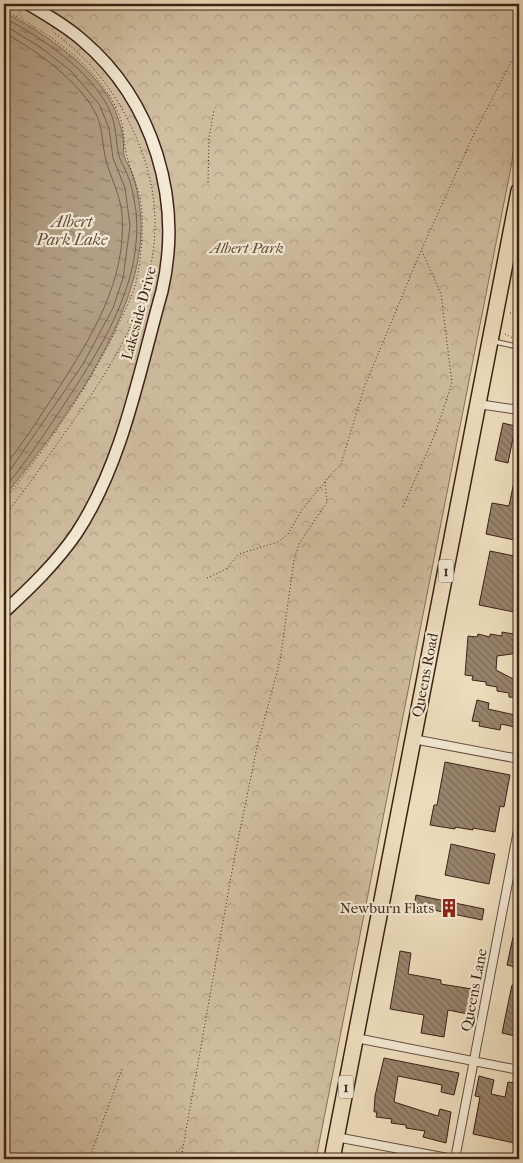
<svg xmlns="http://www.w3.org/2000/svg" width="523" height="1163" viewBox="0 0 523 1163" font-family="'IM FELL French Canon',serif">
<defs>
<pattern id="forest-crowns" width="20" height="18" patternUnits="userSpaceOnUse" patternTransform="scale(1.25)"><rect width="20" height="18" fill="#d0bea1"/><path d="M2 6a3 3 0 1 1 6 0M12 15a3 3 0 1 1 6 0" fill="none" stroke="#b4a38a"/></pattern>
<pattern id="water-ripples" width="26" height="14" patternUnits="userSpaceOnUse" patternTransform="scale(1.25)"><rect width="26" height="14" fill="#b19e85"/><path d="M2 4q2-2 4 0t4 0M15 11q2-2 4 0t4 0" fill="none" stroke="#91806c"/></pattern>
<pattern id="building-back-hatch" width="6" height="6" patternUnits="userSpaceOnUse" patternTransform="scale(1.25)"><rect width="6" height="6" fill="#98846d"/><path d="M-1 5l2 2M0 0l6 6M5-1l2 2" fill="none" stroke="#7d6c59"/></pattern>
</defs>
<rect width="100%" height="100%" fill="#eedebe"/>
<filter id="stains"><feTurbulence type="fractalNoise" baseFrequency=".004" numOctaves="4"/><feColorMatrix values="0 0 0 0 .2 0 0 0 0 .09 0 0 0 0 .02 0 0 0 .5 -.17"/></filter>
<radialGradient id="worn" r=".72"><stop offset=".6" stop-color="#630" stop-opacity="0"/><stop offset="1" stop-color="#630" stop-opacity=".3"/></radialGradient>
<path fill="url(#forest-crowns)" stroke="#86705c" d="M4 4H519V113L511 167 316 1159H4Z"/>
<path fill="url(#water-ripples)" stroke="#826c59" d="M4 12C41 31 97 68 114 108 118 117 121 127 123 137 124 143 123 150 124 156 126 162 130 167 132 173 136 184 139 198 140 210 152 305 61 426 4 497Z"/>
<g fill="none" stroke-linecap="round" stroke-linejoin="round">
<path stroke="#76604e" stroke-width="1" d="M4 18C40 36 91 71 109 109 117 126 115 139 119 156 121 163 125 168 127 174 132 185 134 199 136 211 143 281 104 343 67 400 47 430 27 461 4 489
M4 25 40 47 71 71 99 104 109 128 113 158 125 188 130 226 123 278 113 308 83 364 4 479
M4 33C35 49 82 83 97 116 103 130 102 145 106 160 111 179 120 194 122 214 127 281 91 338 56 392 39 418 23 444 4 467"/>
</g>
<path fill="url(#building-back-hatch)" stroke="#3b2216" d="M503 423 519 427V439L513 438 508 463 495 460Z
M516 472 519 473V541L486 534 492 503 509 506Z
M490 551 519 557V613L479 605Z
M502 632 519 635V653L497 656 496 670 519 682V698L509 697V693L497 691V687L486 685V682L472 680 473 676 465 675 468 636 477 637 478 634 490 637V634L502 636Z
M477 700 489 703 488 709 515 715 514 721 519 722V728L501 724 500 730 479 726 480 722 472 721Z
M445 762 510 775 504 807 500 806 495 832 473 828V830L455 827V829L430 825 434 805H437Z
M451 844 495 854 489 884 445 875Z
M416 895 484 909 482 920 414 906Z
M513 937 519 938V968L507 965Z
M400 951 411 953 408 974 441 980V984L478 990 473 1015 448 1010 444 1037 421 1033 424 1015 390 1009Z
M512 985 519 987V1037L502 1033Z
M384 1058 459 1073 454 1095 441 1092 442 1085 398 1076 394 1102 438 1116 440 1109 451 1112 446 1143 423 1137 425 1131 406 1128V1125L391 1123 392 1119 376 1117 377 1112H374L375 1096Z
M479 1076 494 1080 491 1094 505 1097 508 1082 519 1084 513 1122 519 1124V1144L473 1134 480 1097 475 1096Z"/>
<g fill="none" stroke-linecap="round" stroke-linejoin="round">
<g stroke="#685140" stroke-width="6">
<path id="lane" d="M492 341 519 347"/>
</g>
<g stroke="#685140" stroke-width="10">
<path id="street" d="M478 404 519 410
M413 739 519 759
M356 1038 519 1070
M336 1137 453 1159
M455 1159 519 825"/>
</g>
<g stroke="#3b2216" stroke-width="14">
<path id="secondary" d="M4 612C30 588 56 563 76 534 123 463 139 372 162 291 183 200 154 101 82 40 66 26 47 15 28 4"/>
</g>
<g stroke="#3b2216" stroke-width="18">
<path id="highway" d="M332 1159 519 191"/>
</g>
<path stroke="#3b2216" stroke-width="1" stroke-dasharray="1 2.5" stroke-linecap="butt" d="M8 4 22 13
M519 6V12
M4 10C48 32 101 68 119 115 125 129 123 143 127 156 132 176 141 192 142 214 143 236 141 260 136 282 132 298 124 312 117 327 88 389 46 447 4 501
M208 182 209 138 214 110
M510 313 519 314
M505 334 513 338
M403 507 435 434 452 383 441 294 422 251
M4 517C26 489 46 460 66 431 131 341 185 249 136 137 117 93 91 60 53 32
M207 578 226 569 239 554 278 542 288 534 303 508 325 482
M89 1159 122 1069
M169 1159 183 1145
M181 1159 234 860 257 747 280 661 294 560 299 544 327 502 325 481 341 464 364 388 419 255 473 136 519 46"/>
<use href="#lane" stroke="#f4ead5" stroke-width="4"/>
<use href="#street" stroke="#f4ead5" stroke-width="8"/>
<use href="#secondary" stroke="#f4ead5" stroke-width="11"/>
<use href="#highway" stroke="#eedebe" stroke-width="15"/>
</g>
<defs>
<g id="building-bare" transform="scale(1.5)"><path d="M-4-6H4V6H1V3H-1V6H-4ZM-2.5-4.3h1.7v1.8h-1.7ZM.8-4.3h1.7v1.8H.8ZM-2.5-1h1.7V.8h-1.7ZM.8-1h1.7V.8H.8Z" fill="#8f2418" stroke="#f4ead5" stroke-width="2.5" paint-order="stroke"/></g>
</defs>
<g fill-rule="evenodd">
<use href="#building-bare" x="449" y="908"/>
</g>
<g text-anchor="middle" stroke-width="4.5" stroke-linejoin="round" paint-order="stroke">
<g fill="#f4ead5" stroke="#725e4f" stroke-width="1">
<rect x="438.5" y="559.5" width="15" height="23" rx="4"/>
<rect x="338.5" y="1075.5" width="15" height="23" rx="4"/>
</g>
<g font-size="14" font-weight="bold" fill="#3b2216">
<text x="446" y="576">1</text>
<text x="346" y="1092">1</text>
</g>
<g font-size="15" font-style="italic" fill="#604939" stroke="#f4ead5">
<text x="247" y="253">Albert Park</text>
</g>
<g font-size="15" fill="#3b2216" stroke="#f4ead5">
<text transform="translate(139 313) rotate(-75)" y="5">Lakeside Drive</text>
<text transform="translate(425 675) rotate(-79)" y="5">Queens Road</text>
<text transform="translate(474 990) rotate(-79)" y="5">Queens Lane</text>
</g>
<g font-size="15" fill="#3b2216" stroke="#f4ead5" text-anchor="end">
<text x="434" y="913">Newburn Flats</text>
</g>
<g font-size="16" font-style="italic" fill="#644d3d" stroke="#f4ead5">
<text x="72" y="227">Albert<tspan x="72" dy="18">Park Lake</tspan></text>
</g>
</g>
<rect width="523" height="1163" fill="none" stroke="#eedebe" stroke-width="20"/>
<rect x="5" y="5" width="513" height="1153" fill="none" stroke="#3b2216" stroke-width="2.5"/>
<rect x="10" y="10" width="503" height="1143" fill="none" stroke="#3b2216"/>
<rect width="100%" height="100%" filter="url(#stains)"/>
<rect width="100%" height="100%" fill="url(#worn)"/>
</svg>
